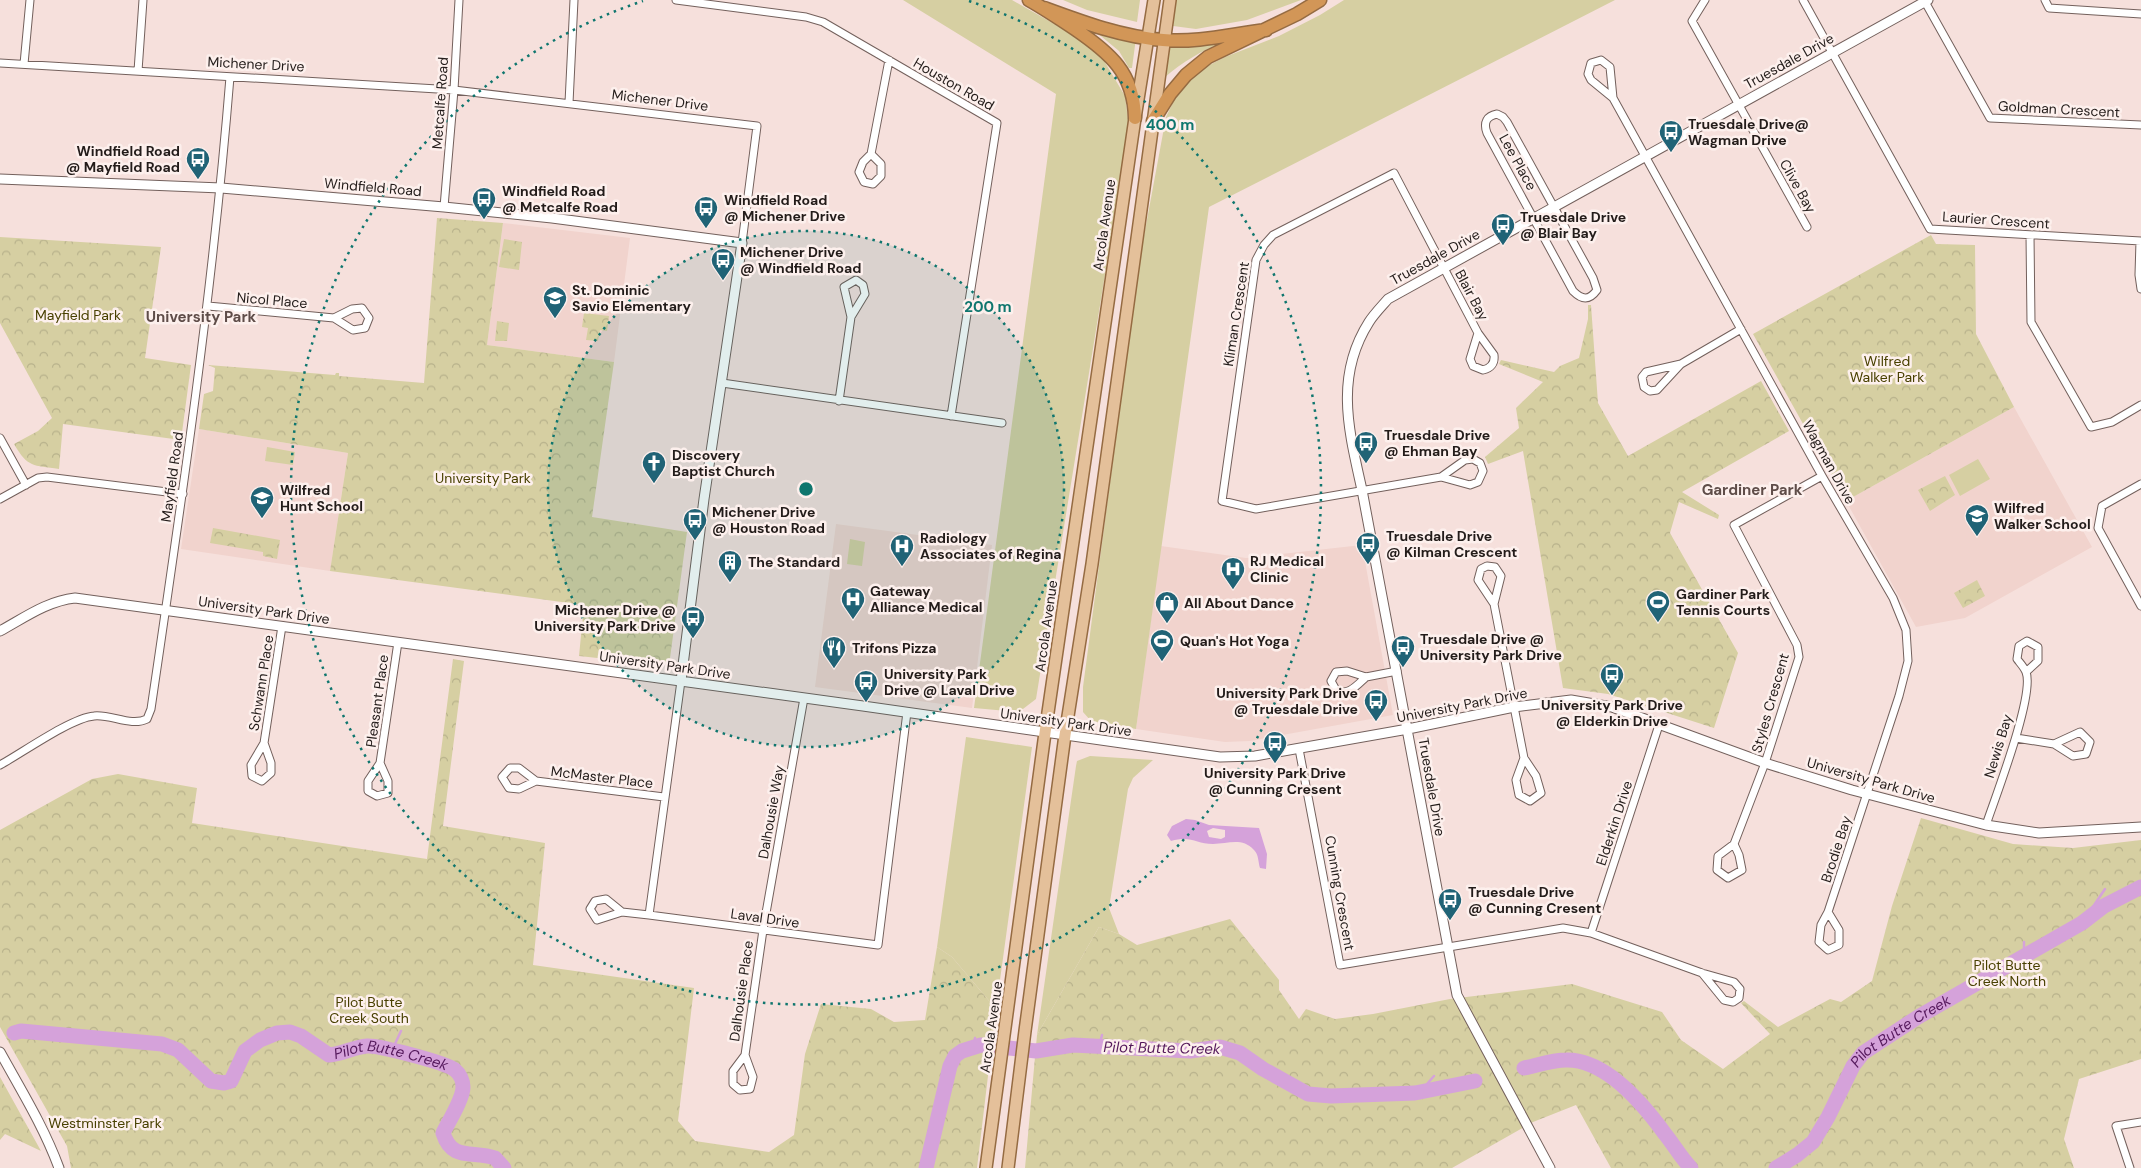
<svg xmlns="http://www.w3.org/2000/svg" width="2141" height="1168" viewBox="0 0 2141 1168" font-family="'DM Sans',sans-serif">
<defs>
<pattern id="park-crowns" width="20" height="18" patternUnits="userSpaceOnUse" patternTransform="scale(1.25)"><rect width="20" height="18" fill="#d6cfa2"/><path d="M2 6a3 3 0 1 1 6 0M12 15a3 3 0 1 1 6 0" fill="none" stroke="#b7b18b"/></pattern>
</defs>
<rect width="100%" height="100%" fill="#f6e0dc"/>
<path fill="#f1d3cd" d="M503 223 630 238 614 362 487 345Z
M2014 407 2092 547 1965 618 1916 627 1846 501Z
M199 429 348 453 330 571 181 549Z
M836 524 992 545 972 708 815 687Z
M1362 545 1393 715 1250 741 1225 742 1136 729 1161 546 1246 558Z"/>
<path fill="#d6cfa2" d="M903 0H1012L1072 34 1103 59 1125 96 1129 127 1036 699 1019 712 974 708 1056 94Z
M1063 0H1140L1137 22 1087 10Z
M1176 0H1301L1247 20 1196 29 1173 26Z
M1344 0H1615L1209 207 1136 729 1091 721 1083 712V687L1139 263 1166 117 1177 94 1198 71 1225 57 1279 36 1320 15Z
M1096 32 1136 38 1132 68H1129L1119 51Z
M1225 41C1202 51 1183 61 1164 78L1170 42Z
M267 447 295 452 293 465 265 461Z
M1978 459 1990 479 1960 496 1949 475Z
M850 539 865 542 862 566 847 564Z
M966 737 1032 747 996 1009 952 957 937 947Z
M1090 756 1153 760 1133 778 1128 789 1109 908 1119 934 1099 927 1037 1035 1076 766 1077 761Z"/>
<path fill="url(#park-crowns)" d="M437 218 503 223 487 345 614 362 592 517 687 532 670 658 662 665 579 656 584 605 330 571 348 453 199 429 204 394 213 391 215 368 208 365 335 375 336 373H339V376L424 383Z
M1931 235 1936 244 1975 245 1976 334 2014 407 1846 501 1753 334Z
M0 237 161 247 145 358 191 365 181 440 63 424 59 469C33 465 28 468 14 444L38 431 52 418 0 323Z
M504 239 522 242 519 270 499 267Z
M1588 305H1591L1598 403 1628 456 1761 381 1789 431 1682 492 1719 515 1718 519 1679 502 1670 533 1738 653 1714 728 1608 694 1563 688 1523 451 1488 464 1485 457 1519 428 1516 408 1543 382 1499 364 1501 360 1554 372 1560 366 1579 358 1588 319Z
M584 313 609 316 607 331 600 330 598 341 586 340 588 328 582 327Z
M497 321 509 323 507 341H495Z
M1945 476 1955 495 1930 511 1918 490Z
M213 528 280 540 277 559 263 556V552L210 543Z
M1977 580 1985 596 1963 608 1954 593Z
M453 659 464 661 443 826 545 843 533 965 694 988 678 1121 695 1141 769 1152 794 1135 805 1054 821 1004 871 1009 894 1022 925 1020 937 947 952 957 996 1009 977 1168H71L67 1146 0 1027V830L92 779 118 774 197 788 192 823 427 859Z
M1921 818 2013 844 2073 848 2141 840V1059L2079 1079 2064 1139 2074 1168H1611L1576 1105 1533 1122 1452 1168H1025L1037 1035 1099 927 1119 934 1137 945 1230 919 1279 980V990L1299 1019 1306 1009 1335 1019 1373 1014 1450 999 1572 984 1662 1012 1681 1040 1723 1069 1770 1034 1741 1003 1744 1001 1778 1027 1830 999 1841 1002 1872 981 1892 906Z
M0 1077 41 1151 5 1134 0 1140Z"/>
<path fill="#d5a2da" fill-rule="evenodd" d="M1186 819 1195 820 1209 825 1259 828 1267 854 1266 869 1260 868C1258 862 1259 855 1254 850 1242 837 1228 844 1213 844 1196 844 1191 835 1171 841L1167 835 1172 826ZM1213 828 1225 830V837L1221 839 1209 837 1207 831Z"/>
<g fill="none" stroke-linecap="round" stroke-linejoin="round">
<path stroke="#d5a2da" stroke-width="2.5" d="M2082 923 2105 889
M2020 958 2024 951V942
M2002 968 2007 970
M973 1047 975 1038
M1094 1047 1100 1043 1102 1035
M384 1049 394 1046 401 1031
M1420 1092 1434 1076
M1415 1093 1420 1098"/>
<g stroke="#d5a2da" stroke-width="15">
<path id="s1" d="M14 1033 21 1031 162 1044 178 1050 211 1081 224 1083 231 1081 245 1051 260 1040 277 1033 290 1032 301 1036 329 1055C342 1054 354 1047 367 1046 378 1045 447 1063 455 1070 460 1074 463 1081 463 1087 463 1099 449 1121 443 1133 452 1162 473 1150 495 1158L504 1168"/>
<path d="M1524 1068C1538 1065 1553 1060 1566 1060 1606 1059 1644 1105 1665 1134 1674 1145 1681 1158 1691 1168"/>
<path d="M926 1168 950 1066 955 1056 962 1051 981 1045 1036 1051 1073 1045 1190 1051 1220 1047 1240 1053 1263 1069 1308 1094 1331 1096 1415 1093 1475 1081"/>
<path id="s2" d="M1776 1168 1797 1155 1813 1142 1828 1117 1853 1066 1863 1053 1918 1017 2082 923 2104 906 2141 887"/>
</g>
<g stroke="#73605c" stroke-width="9">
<path id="minor" d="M676 0 806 17 823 22 997 123 951 416
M1705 0 1692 21 1807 227
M1803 0 1930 229 2141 241
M1924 0 1990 118 2141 125
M2045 0 2049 8 2141 14
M1601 60 1610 67 1613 98 1591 80 1588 74 1591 63Z
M0 63 454 90 757 126 742 243
M24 64 30 0
M138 71 143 0
M1613 98 1822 476 1893 598 1906 630 1908 661 1899 696 1828 912 1821 925 1819 942 1828 950 1839 945V930L1828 912
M569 103 574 0
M1497 114 1503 117 1507 122 1593 278 1597 290C1589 301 1582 300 1573 291L1487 133C1483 122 1487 116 1497 114Z
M871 154 881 164V176L873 184 864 182 859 172 863 162 871 154 889 60
M444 207 454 90 459 0
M2030 235 2031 322 2091 427 2112 422 2141 405
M2140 241 2139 275 2141 289
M208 306 334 318 353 330 365 328 369 318 362 308 352 309 334 318
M1478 333 1494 355C1495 363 1491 368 1483 370L1473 366 1470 359Z
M1681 364 1657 390 1650 391 1644 387 1642 377 1646 372Z
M1681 364 1741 329
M722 383 1002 423
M839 401 851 317 844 287 856 280 863 285 865 294 851 317
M0 438 26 485
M1473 459 1480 463 1483 471 1478 482 1470 485 1441 477 1465 460Z
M1441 477 1256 509 1222 501 1256 260 1264 245 1273 235 1394 173 1478 333
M2141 484 2102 506 2098 528 2141 606
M0 499 38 478 47 477 183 494
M1487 566 1495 567 1501 576 1494 604 1478 580 1481 569Z
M1494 604 1524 758 1536 776 1541 793 1530 801 1519 795 1516 780 1524 758
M1366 677C1358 684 1348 697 1336 690L1331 681 1336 672 1347 671 1366 677 1397 671
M681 681 649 915 878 945 907 712
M2016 738 2054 744 2073 756 2086 754 2090 742 2080 732 2054 744
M264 743 271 763V773L262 781 252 776 251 765 264 743 282 626
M1299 749 1340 965 1563 928 1591 933 1659 725
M380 763 388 781V793L377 796 368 791V781L380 763 398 642
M0 765C22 753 71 718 94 716 111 714 131 727 147 719L151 709C182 499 213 289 230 77
M536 781 519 789 509 788 502 777 510 768H519L536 781 664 797
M1986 825C1995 798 2035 695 2026 672 2024 667 2020 663 2017 659L2019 646 2027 641 2038 647V661L2026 672
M1734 844 1739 855 1742 870 1728 878 1717 870 1718 856 1734 844 1765 763 1799 657 1797 645 1734 525 1822 476
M622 912 606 899 595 901 590 909 597 920 622 912 649 915
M1591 933 1702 973 1734 982 1740 989 1739 998 1733 1002 1724 1000 1702 973
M745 1055 753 1077 750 1089 740 1090 733 1084V1071L745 1055 763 930 804 698
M2130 1168 2116 1126 2141 1122"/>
</g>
<g stroke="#73605c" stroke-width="11">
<path id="tertiary" d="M0 179 221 188 444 207 552 218 742 243 704 499 681 681
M0 631C24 618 47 601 75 598L863 706 1220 757 1255 756 1408 729 1514 707 1571 700 1612 707 1765 763 1852 790 1986 825 2039 833 2141 827
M0 1052C21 1090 44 1127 59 1168
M1550 1168 1457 995 1362 490C1349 431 1334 377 1369 322 1374 314 1382 306 1388 299L1928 0"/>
</g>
<g stroke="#956b42" stroke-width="14">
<path id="primary" d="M986 1168 1045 733 1135 118 1154 0
M1008 1168 1025 1031 1065 735 1092 564 1170 0"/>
</g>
<g stroke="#956b42" stroke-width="15">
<path id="motorway" d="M1029 0C1045 9 1060 19 1075 29 1110 53 1134 73 1135 118
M1044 8C1082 22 1122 37 1163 40 1197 43 1232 34 1266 30
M1153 121 1170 94 1186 75 1208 57 1297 14 1320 0"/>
</g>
<use href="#minor" stroke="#fff" stroke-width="7"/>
<use href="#tertiary" stroke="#fff" stroke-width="9"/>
<use href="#primary" stroke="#e4c09a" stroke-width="11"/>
<use href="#motorway" stroke="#d29657" stroke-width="12"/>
</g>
<circle cx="806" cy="489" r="258" fill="#0f766e" fill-opacity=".12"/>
<g fill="none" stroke="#0f766e" stroke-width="2.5" stroke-dasharray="2.5 5">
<circle cx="806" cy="489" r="258"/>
<path d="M969 1A515 515 0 1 1 643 1"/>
</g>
<defs>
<g id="bus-pin" transform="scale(1.25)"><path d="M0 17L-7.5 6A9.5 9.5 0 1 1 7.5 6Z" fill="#206376" stroke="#fdf0ed"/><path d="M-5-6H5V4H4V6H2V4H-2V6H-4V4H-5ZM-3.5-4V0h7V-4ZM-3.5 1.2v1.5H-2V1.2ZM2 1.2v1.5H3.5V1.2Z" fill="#fff"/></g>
<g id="school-pin" transform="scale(1.25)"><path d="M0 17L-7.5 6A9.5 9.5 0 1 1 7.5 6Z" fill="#206376" stroke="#fdf0ed"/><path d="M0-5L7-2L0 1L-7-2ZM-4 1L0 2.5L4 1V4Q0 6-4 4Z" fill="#fff"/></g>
<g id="church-pin" transform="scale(1.25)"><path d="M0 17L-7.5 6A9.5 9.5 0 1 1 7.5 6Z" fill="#206376" stroke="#fdf0ed"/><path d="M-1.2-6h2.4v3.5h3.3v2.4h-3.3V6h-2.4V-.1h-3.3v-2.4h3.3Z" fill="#fff"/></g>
<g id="hospital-pin" transform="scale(1.25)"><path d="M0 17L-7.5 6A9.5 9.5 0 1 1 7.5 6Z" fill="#206376" stroke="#fdf0ed"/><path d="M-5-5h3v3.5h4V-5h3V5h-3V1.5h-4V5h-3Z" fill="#fff"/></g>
<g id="building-pin" transform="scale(1.25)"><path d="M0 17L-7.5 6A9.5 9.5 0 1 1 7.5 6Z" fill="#206376" stroke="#fdf0ed"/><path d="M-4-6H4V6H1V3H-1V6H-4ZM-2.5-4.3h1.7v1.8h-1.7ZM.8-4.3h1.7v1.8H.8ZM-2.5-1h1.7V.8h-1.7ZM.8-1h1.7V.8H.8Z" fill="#fff"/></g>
<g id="stadium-pin" transform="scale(1.25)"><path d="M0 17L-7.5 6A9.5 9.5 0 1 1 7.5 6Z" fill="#206376" stroke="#fdf0ed"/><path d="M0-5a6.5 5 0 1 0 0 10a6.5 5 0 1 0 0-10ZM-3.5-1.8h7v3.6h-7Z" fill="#fff"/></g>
<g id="shop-pin" transform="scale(1.25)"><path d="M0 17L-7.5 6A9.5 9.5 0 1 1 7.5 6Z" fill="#206376" stroke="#fdf0ed"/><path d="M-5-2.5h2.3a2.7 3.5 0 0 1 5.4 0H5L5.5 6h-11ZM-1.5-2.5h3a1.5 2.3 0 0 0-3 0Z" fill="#fff"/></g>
<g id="restaurant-pin" transform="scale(1.25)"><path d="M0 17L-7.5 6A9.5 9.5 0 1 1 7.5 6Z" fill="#206376" stroke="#fdf0ed"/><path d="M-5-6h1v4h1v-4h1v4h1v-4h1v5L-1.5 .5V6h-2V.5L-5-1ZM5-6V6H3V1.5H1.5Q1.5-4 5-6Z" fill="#fff"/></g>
</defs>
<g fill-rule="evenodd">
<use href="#bus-pin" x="1671" y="132"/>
<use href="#bus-pin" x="198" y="159"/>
<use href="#bus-pin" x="484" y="199"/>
<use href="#bus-pin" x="706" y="208"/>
<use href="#bus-pin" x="1503" y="225"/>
<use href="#bus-pin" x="723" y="260"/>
<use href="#school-pin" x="555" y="298"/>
<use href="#bus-pin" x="1366" y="443"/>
<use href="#church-pin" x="654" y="463"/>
<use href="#school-pin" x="262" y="498"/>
<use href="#school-pin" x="1977" y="516"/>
<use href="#bus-pin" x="695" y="520"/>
<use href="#bus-pin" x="1368" y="544"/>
<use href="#hospital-pin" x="902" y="546"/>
<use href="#building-pin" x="730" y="562"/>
<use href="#hospital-pin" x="1233" y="569"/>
<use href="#hospital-pin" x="853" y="599"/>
<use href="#stadium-pin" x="1658" y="602"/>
<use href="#shop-pin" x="1167" y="603"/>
<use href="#bus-pin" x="693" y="618"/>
<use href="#stadium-pin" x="1162" y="641"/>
<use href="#bus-pin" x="1403" y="647"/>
<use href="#restaurant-pin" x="834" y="648"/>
<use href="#bus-pin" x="1612" y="675"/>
<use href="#bus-pin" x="866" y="682"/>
<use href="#bus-pin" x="1376" y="701"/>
<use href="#bus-pin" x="1275" y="743"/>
<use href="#bus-pin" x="1450" y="900"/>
</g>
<g text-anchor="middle" stroke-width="5" stroke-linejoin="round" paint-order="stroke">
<g font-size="14" fill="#231c1a" stroke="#fdf0ed">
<text transform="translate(1789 61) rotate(-29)" y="5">Truesdale Drive</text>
<text transform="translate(256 64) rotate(3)" y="5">Michener Drive</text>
<text transform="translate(954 84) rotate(30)" y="5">Houston Road</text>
<text transform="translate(660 100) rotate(7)" y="5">Michener Drive</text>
<text transform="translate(440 103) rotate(-86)" y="5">Metcalfe Road</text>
<text transform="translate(2059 109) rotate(3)" y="5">Goldman Crescent</text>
<text transform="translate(1518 162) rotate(61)" y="5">Lee Place</text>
<text transform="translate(1798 186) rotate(61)" y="5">Clive Bay</text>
<text transform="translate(373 187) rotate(5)" y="5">Windfield Road</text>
<text transform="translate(1996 220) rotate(4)" y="5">Laurier Crescent</text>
<text transform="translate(1104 225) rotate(-82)" y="5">Arcola Avenue</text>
<text transform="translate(1435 257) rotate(-29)" y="5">Truesdale Drive</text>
<text transform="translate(1472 295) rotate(62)" y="5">Blair Bay</text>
<text transform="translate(272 300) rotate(5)" y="5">Nicol Place</text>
<text transform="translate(1236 314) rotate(-81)" y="5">Kliman Crescent</text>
<text transform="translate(1829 462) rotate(61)" y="5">Wagman Drive</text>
<text transform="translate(172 477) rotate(-82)" y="5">Mayfield Road</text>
<text transform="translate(264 610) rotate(8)" y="5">University Park Drive</text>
<text transform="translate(1046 626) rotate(-82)" y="5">Arcola Avenue</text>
<text transform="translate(665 665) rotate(8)" y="5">University Park Drive</text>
<text transform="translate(261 683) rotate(-81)" y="5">Schwann Place</text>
<text transform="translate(377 701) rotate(-82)" y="5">Pleasant Place</text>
<text transform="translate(1770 703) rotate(-74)" y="5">Styles Crescent</text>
<text transform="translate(1462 705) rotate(-11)" y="5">University Park Drive</text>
<text transform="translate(1066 722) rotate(8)" y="5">University Park Drive</text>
<text transform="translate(1998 746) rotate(-73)" y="5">Newis Bay</text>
<text transform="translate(602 777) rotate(7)" y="5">McMaster Place</text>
<text transform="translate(1871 780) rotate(16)" y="5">University Park Drive</text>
<text transform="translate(1432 787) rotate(80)" y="5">Truesdale Drive</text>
<text transform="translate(771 812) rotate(-80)" y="5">Dalhousie Way</text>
<text transform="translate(1614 823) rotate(-72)" y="5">Elderkin Drive</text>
<text transform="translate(1836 849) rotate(-72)" y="5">Brodie Bay</text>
<text transform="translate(1340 893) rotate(80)" y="5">Cunning Crescent</text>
<text transform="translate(765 918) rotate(8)" y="5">Laval Drive</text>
<text transform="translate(741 991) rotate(-82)" y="5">Dalhousie Place</text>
<text transform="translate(991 1027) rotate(-82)" y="5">Arcola Avenue</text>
</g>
<g font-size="14" font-weight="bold" fill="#231c1a" stroke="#fdf0ed" text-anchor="start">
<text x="1688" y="129">Truesdale Drive@<tspan x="1688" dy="16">Wagman Drive</tspan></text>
<text x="180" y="156" text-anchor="end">Windfield Road<tspan x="180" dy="16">@ Mayfield Road</tspan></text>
<text x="502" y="196">Windfield Road<tspan x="502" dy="16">@ Metcalfe Road</tspan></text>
<text x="724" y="205">Windfield Road<tspan x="724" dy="16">@ Michener Drive</tspan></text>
<text x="1520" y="222">Truesdale Drive<tspan x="1520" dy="16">@ Blair Bay</tspan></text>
<text x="740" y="257">Michener Drive<tspan x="740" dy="16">@ Windfield Road</tspan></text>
<text x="572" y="295">St. Dominic<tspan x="572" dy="16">Savio Elementary</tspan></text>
<text x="1384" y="440">Truesdale Drive<tspan x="1384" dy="16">@ Ehman Bay</tspan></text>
<text x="672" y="460">Discovery<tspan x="672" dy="16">Baptist Church</tspan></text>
<text x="280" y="495">Wilfred<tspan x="280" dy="16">Hunt School</tspan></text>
<text x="1994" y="513">Wilfred<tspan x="1994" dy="16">Walker School</tspan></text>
<text x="712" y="517">Michener Drive<tspan x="712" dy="16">@ Houston Road</tspan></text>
<text x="1386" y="541">Truesdale Drive<tspan x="1386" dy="16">@ Kilman Crescent</tspan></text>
<text x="920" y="543">Radiology<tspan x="920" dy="16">Associates of Regina</tspan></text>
<text x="1250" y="566">RJ Medical<tspan x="1250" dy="16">Clinic</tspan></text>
<text x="748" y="567">The Standard</text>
<text x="870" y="596">Gateway<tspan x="870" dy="16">Alliance Medical</tspan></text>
<text x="1676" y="599">Gardiner Park<tspan x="1676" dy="16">Tennis Courts</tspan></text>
<text x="1184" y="608">All About Dance</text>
<text x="676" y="615" text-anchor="end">Michener Drive @<tspan x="676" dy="16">University Park Drive</tspan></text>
<text x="1420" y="644">Truesdale Drive @<tspan x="1420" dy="16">University Park Drive</tspan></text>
<text x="1180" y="646">Quan's Hot Yoga</text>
<text x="852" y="653">Trifons Pizza</text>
<text x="884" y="679">University Park<tspan x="884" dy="16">Drive @ Laval Drive</tspan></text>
<text x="1358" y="698" text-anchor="end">University Park Drive<tspan x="1358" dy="16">@ Truesdale Drive</tspan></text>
<text x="1612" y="710" text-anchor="middle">University Park Drive<tspan x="1612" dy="16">@ Elderkin Drive</tspan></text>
<text x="1275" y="778" text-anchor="middle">University Park Drive<tspan x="1275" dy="16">@ Cunning Cresent</tspan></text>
<text x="1468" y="897">Truesdale Drive<tspan x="1468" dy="16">@ Cunning Cresent</tspan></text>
</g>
<g font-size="14" fill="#484001" stroke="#fdf0ed">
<text x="78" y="320">Mayfield Park</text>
<text x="1887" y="366">Wilfred<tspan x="1887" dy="16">Walker Park</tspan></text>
<text x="483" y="483">University Park</text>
<text x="2007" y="970">Pilot Butte<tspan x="2007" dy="16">Creek North</tspan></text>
<text x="369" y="1007">Pilot Butte<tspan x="369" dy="16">Creek South</tspan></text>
<text x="105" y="1128">Westminster Park</text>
</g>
<g font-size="15" font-weight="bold" fill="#5f4d49" stroke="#fdf0ed">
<text x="201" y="322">University Park</text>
<text x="1752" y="495">Gardiner Park</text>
</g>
<g font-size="15" font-style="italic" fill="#55195c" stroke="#fdf0ed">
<text dy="5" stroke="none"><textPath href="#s2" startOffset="191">Pilot Butte Creek</textPath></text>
<text transform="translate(1162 1048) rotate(1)" y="5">Pilot Butte Creek</text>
<text dy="5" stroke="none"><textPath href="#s1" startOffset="424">Pilot Butte Creek</textPath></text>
</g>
</g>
<circle cx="806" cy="489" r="8" fill="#0f766e" stroke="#fdf0ed" stroke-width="2.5"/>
<g font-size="15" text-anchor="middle" font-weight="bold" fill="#0f766e" stroke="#fdf0ed" stroke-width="5" stroke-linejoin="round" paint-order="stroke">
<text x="1170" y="130">400 m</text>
<text x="988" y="312">200 m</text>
</g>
</svg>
